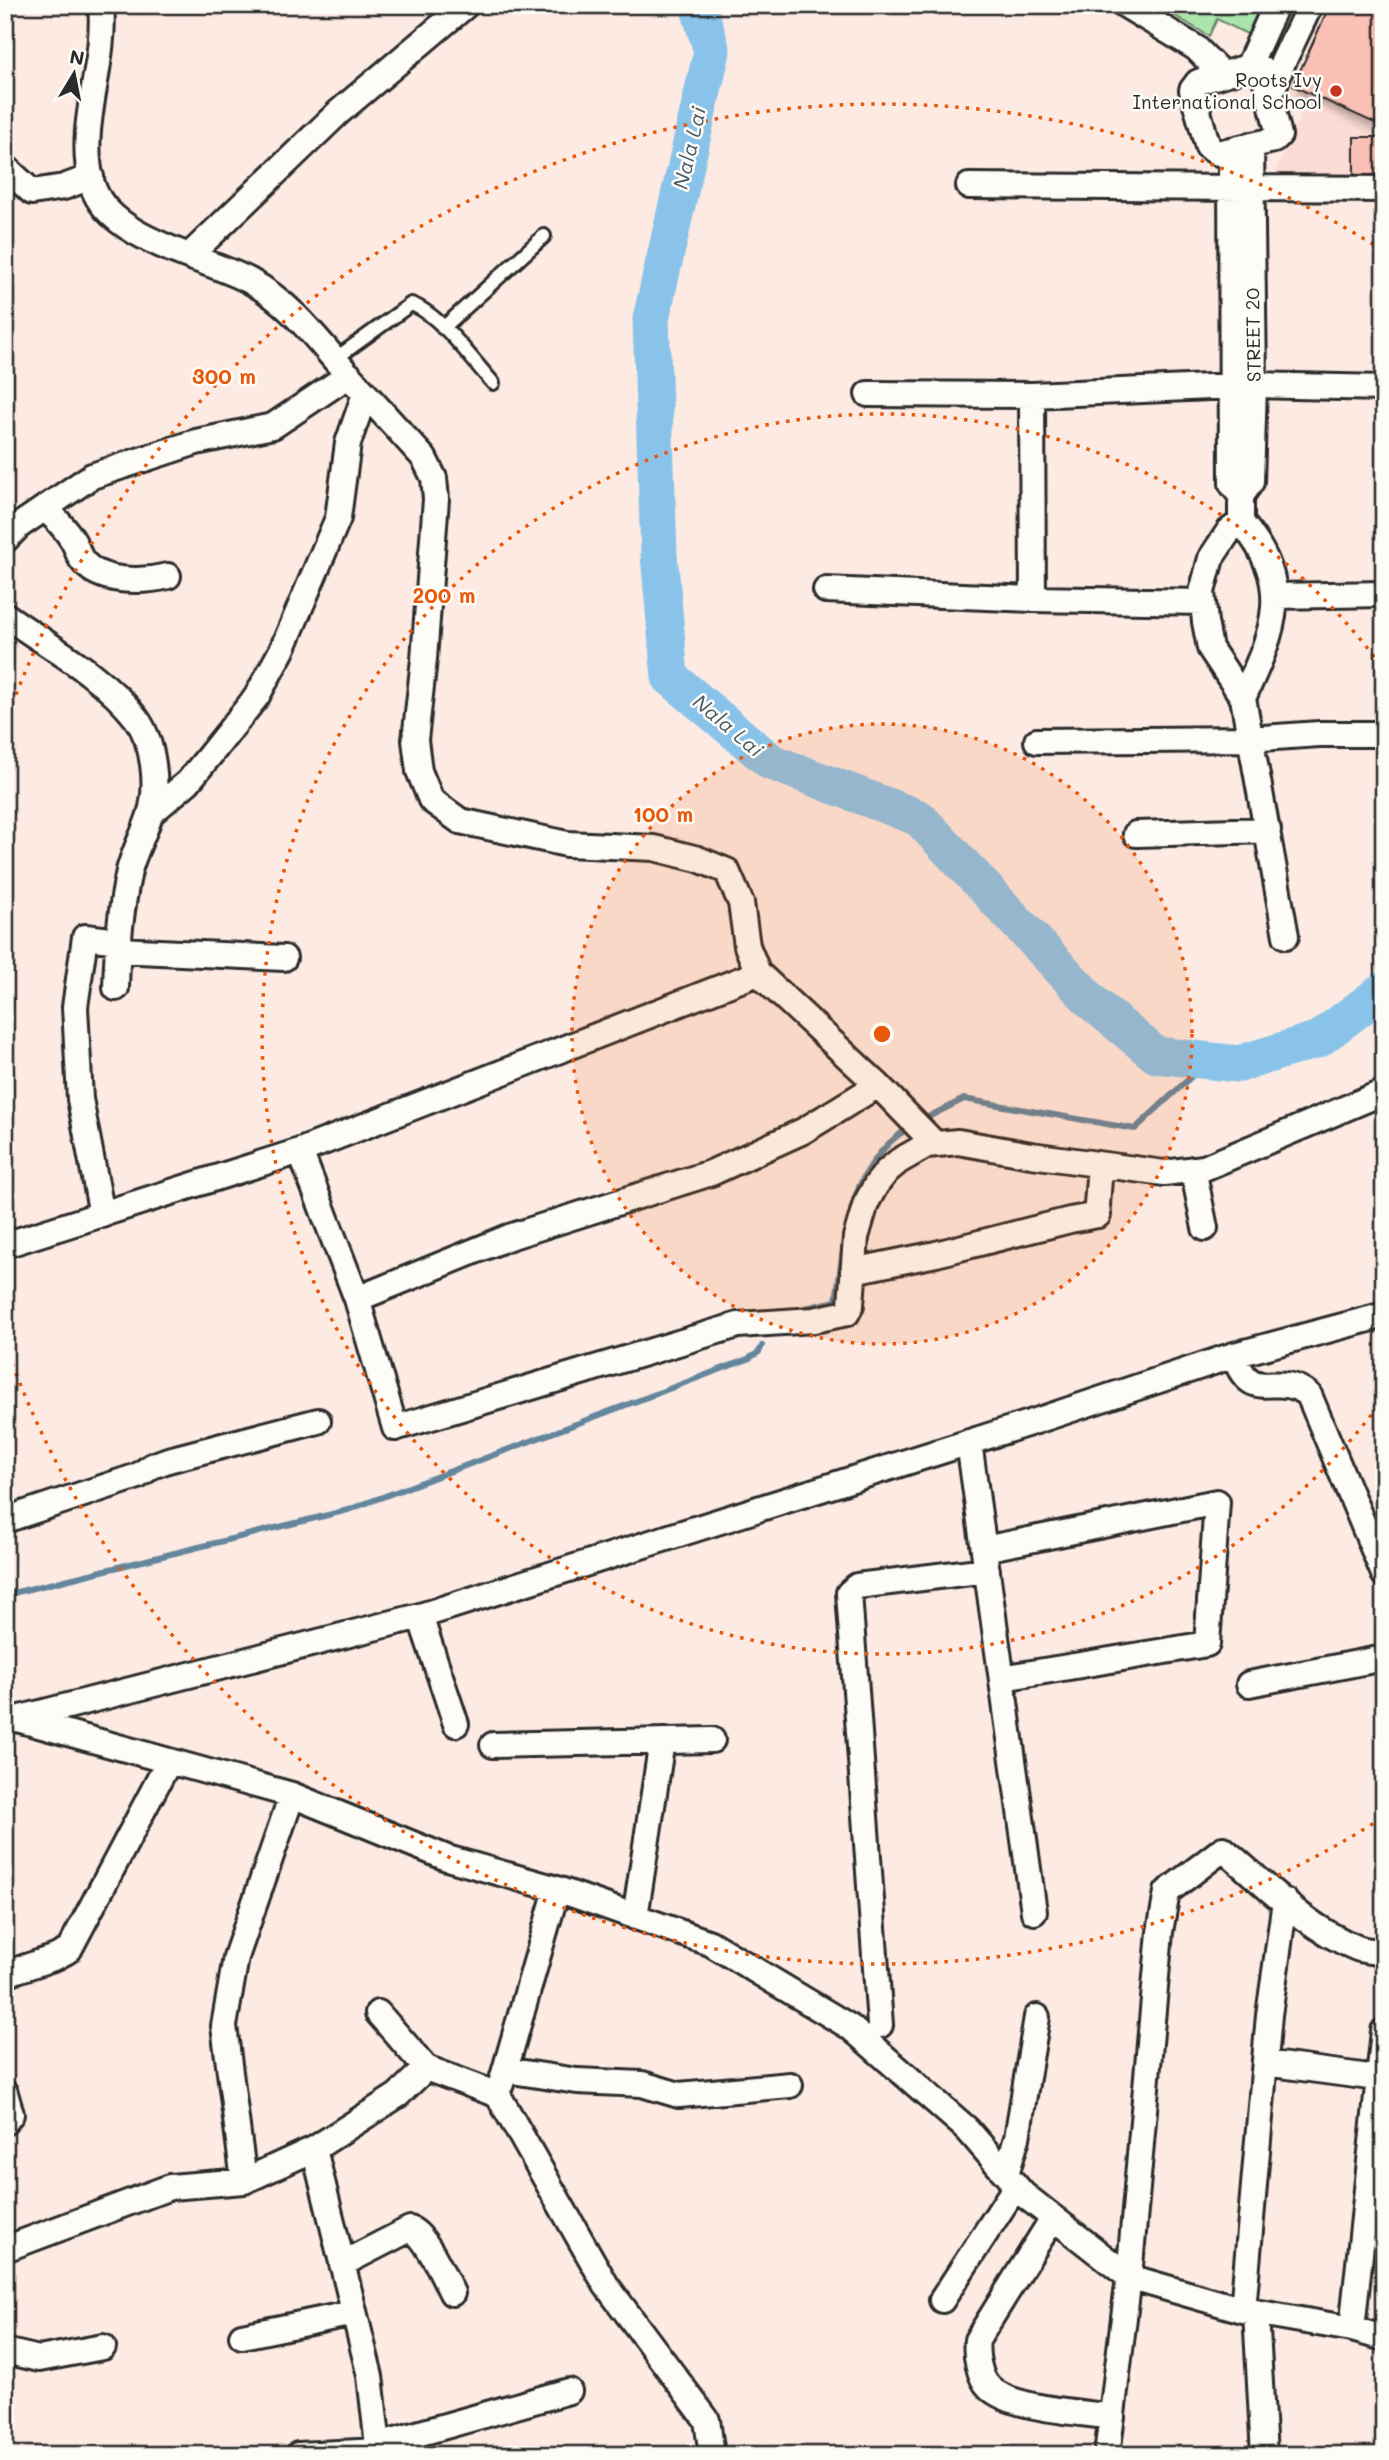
<svg xmlns="http://www.w3.org/2000/svg" width="1389" height="2460" viewBox="0 0 1389 2460" font-family="Mali,sans-serif">
<defs>
<filter id="shadow"><feDropShadow dx="4.5" dy="8" stdDeviation="3.5" flood-color="#0004"/></filter>
</defs>
<rect width="100%" height="100%" fill="#fceae3"/>
<filter id="ink" filterUnits="userSpaceOnUse"><feTurbulence type="fractalNoise" baseFrequency=".0143" numOctaves="2"/><feDisplacementMap in="SourceGraphic" scale="14" xChannelSelector="R" yChannelSelector="G"/><feConvolveMatrix kernelMatrix="1 2 1 2 8 2 1 2 1" color-interpolation-filters="sRGB"/></filter>
<g filter="url(#ink)">
<path fill="#fcddd5" d="M1326 5H1384V175H1274L1300 116 1285 96 1293 86Z"/>
<path fill="#aae5ab" stroke="#6a886b" stroke-width="2" d="M1157 5H1263L1251 36 1217 19 1209 36Z"/>
<g fill="none" stroke-linecap="round" stroke-linejoin="round">
<path stroke="#64869d" stroke-width="6" d="M922 1120 964 1099 1135 1129 1208 1061
M851 1211C858 1179 881 1144 909 1128
M796 1310 836 1301 844 1242
M5 1595 348 1510 748 1359 759 1352 762 1346"/>
<path stroke="#8ac3e9" stroke-width="37" d="M698 5 712 51 651 319 659 555 670 677 771 762 919 818 1094 1004 1156 1055 1239 1064 1319 1039 1384 990"/>
</g>
<path fill="#fbc0b5" stroke="#2b2b2b" stroke-width="2" filter="url(#shadow)" d="M1330 5H1384V111L1377 124 1293 86Z
M1354 137H1384V175H1354Z"/>
<g fill="none" stroke-linecap="round" stroke-linejoin="round">
<g stroke="#2b2b2b" stroke-width="18">
<path id="service" d="M443 328 544 236
M335 359 411 304C440 314 472 360 493 383"/>
</g>
<g stroke="#2b2b2b" stroke-width="30">
<path id="minor" d="M101 5C107 65 76 125 92 184 108 240 205 257 250 281 292 304 318 341 349 376 374 403 399 431 424 458L434 478 436 499 424 659 415 740 419 771 431 800 460 821 567 844 654 848 698 859 727 871 741 903 747 946 758 973 878 1085 935 1144
M1125 5 1196 48 1222 74
M1254 65 1261 69 1264 74 1279 135 1274 140 1218 153 1208 147 1192 90 1198 82Z
M1248 67 1276 5
M1270 97 1283 62 1310 5
M1231 150 1232 484 1241 496
M5 167 32 192 64 187 91 177
M969 186 1384 189
M189 256 339 112 466 5
M868 394 1032 395 1254 385 1384 388
M1032 395 1033 599
M45 508C55 518 66 528 73 541 77 547 78 555 82 560 99 584 144 582 168 576
M1241 522 1229 531 1211 558 1202 592 1205 622 1210 648 1243 698 1286 936
M5 540 20 525 92 476 196 442 273 426 349 375
M826 590 1033 599 1203 602
M1276 596 1384 594
M5 615C48 646 104 676 136 718 154 742 159 787 150 815 144 834 134 852 129 871 121 908 117 949 116 988
M1243 698C1274 630 1295 586 1241 522V496L1251 482 1254 385 1251 145
M1037 741 1249 739 1319 734H1384
M151 813 188 782 210 755 257 696 282 650 338 518 348 443 365 394
M1136 834 1268 830
M118 950 284 958
M300 1151 357 1299 395 1428 738 1325 814 1320 847 1313 851 1305 856 1237 866 1203 876 1185 887 1171 899 1161 927 1145 958 1142 1031 1155 1164 1173 1204 1168 1384 1092
M1193 1169 1205 1228
M102 1215 80 1099 75 1007 85 937 120 941
M5 1245 300 1151 758 973
M853 1271 936 1254 1070 1220 1098 1215 1097 1205 1100 1165
M357 1299 509 1237 711 1173 803 1131 878 1085
M1234 1355C1252 1408 1276 1368 1309 1395L1384 1574
M969 1442 1034 1912
M5 1520 138 1476 152 1466 168 1460 318 1421
M984 1549 1217 1502 1207 1644 1002 1678
M420 1616 456 1724
M1249 1684 1384 1658
M17 1719 420 1616 1036 1421 1234 1355 1384 1315
M5 1720 17 1719 292 1795 447 1858 557 1889 710 1943 850 2027 967 2129 1023 2194 1129 2277 1243 2310 1352 2329 1384 2338
M493 1745 712 1740
M635 1917 662 1741
M5 1974 56 1957 69 1950 169 1761
M378 2013 426 2068
M880 2025 849 1593 857 1586 987 1570
M1265 2063 1377 2078 1384 2077
M505 2070 577 2081 642 2084 679 2095 790 2085
M501 2084 557 1889
M5 2093 11 2114 5 2122
M314 2149 370 2376 379 2455
M1006 2174 1017 2138 1037 2017
M244 2181 224 2026 236 1957 292 1795
M1053 2218 977 2340C975 2354 979 2377 989 2387 1010 2409 1081 2412 1112 2417
M5 2249 170 2187 244 2181 314 2149 398 2095 426 2068 498 2095 606 2285 707 2420 712 2455
M342 2264 410 2229C426 2235 444 2277 452 2293
M942 2300 1016 2186
M1243 2310 1269 2015 1285 1901
M1256 2312 1264 2455
M1352 2329 1384 2031
M242 2336 354 2313
M5 2351 39 2359 103 2347
M378 2445 569 2391
M298 2455 379 2451
M1107 2455 1129 2277 1160 1932 1167 1892 1223 1849C1264 1883 1306 1928 1357 1948 1365 1951 1375 1951 1384 1953"/>
</g>
<use href="#service" stroke="#fdfcf7" stroke-width="12"/>
<use href="#minor" stroke="#fdfcf7" stroke-width="24"/>
</g>
</g>
<circle cx="882" cy="1034" r="310" fill="#e8590c" fill-opacity=".12"/>
<g fill="none" stroke="#e8590c" stroke-width="3.5" stroke-dasharray="3.5 7">
<circle cx="882" cy="1034" r="310"/>
<path d="M1384 1398A620 620 0 1 1 1384 670"/>
<path d="M1382 1818A930 930 0 0 1 5 1344M5 724A930 930 0 0 1 1382 250"/>
</g>
<circle fill="#c8321e" stroke="#fdfcf7" stroke-width="2.5" cx="1336" cy="91" r="7"/>
<g text-anchor="middle" stroke-width="5" stroke-linejoin="round" paint-order="stroke">
<g font-size="19" fill="#2b2b2b" stroke="#fdfcf7" text-anchor="end">
<text x="1322" y="87">Roots Ivy<tspan x="1322" dy="22">International School</tspan></text>
</g>
<g font-size="19" fill="#2b2b2b" stroke="#fdfcf7">
<text transform="translate(1253 335) rotate(-91)" y="7">STREET 20</text>
</g>
<g font-size="21" font-style="italic" fill="#485964" stroke="#fdfcf7">
<text transform="translate(690 148) rotate(-77)" y="7">Nala Lai</text>
<text transform="translate(728 726) rotate(40)" y="7">Nala Lai</text>
</g>
</g>
<circle cx="882" cy="1034" r="10" fill="#e8590c" stroke="#fdfcf7" stroke-width="3.5"/>
<g font-size="21" text-anchor="middle" font-weight="bold" fill="#e8590c" stroke="#fdfcf7" stroke-width="5" stroke-linejoin="round" paint-order="stroke">
<text x="224" y="384">300 m</text>
<text x="444" y="603">200 m</text>
<text x="663" y="822">100 m</text>
</g>
<rect width="1389" height="2460" fill="none" stroke="#fdfcf7" stroke-width="28"/>
<rect x="14" y="14" width="1361" height="2432" fill="none" stroke="#2b2b2b" stroke-width="2.5" filter="url(#ink)"/>
<g transform="translate(74 74) rotate(10)" stroke="#fdfcf7" stroke-width="5" paint-order="stroke">
<path d="M0-5L12 26L0 18L-12 26Z" fill="#2b2b2b"/>
<text y="-10" font-size="19" font-weight="bold" text-anchor="middle" fill="#2b2b2b">N</text>
</g>
</svg>
